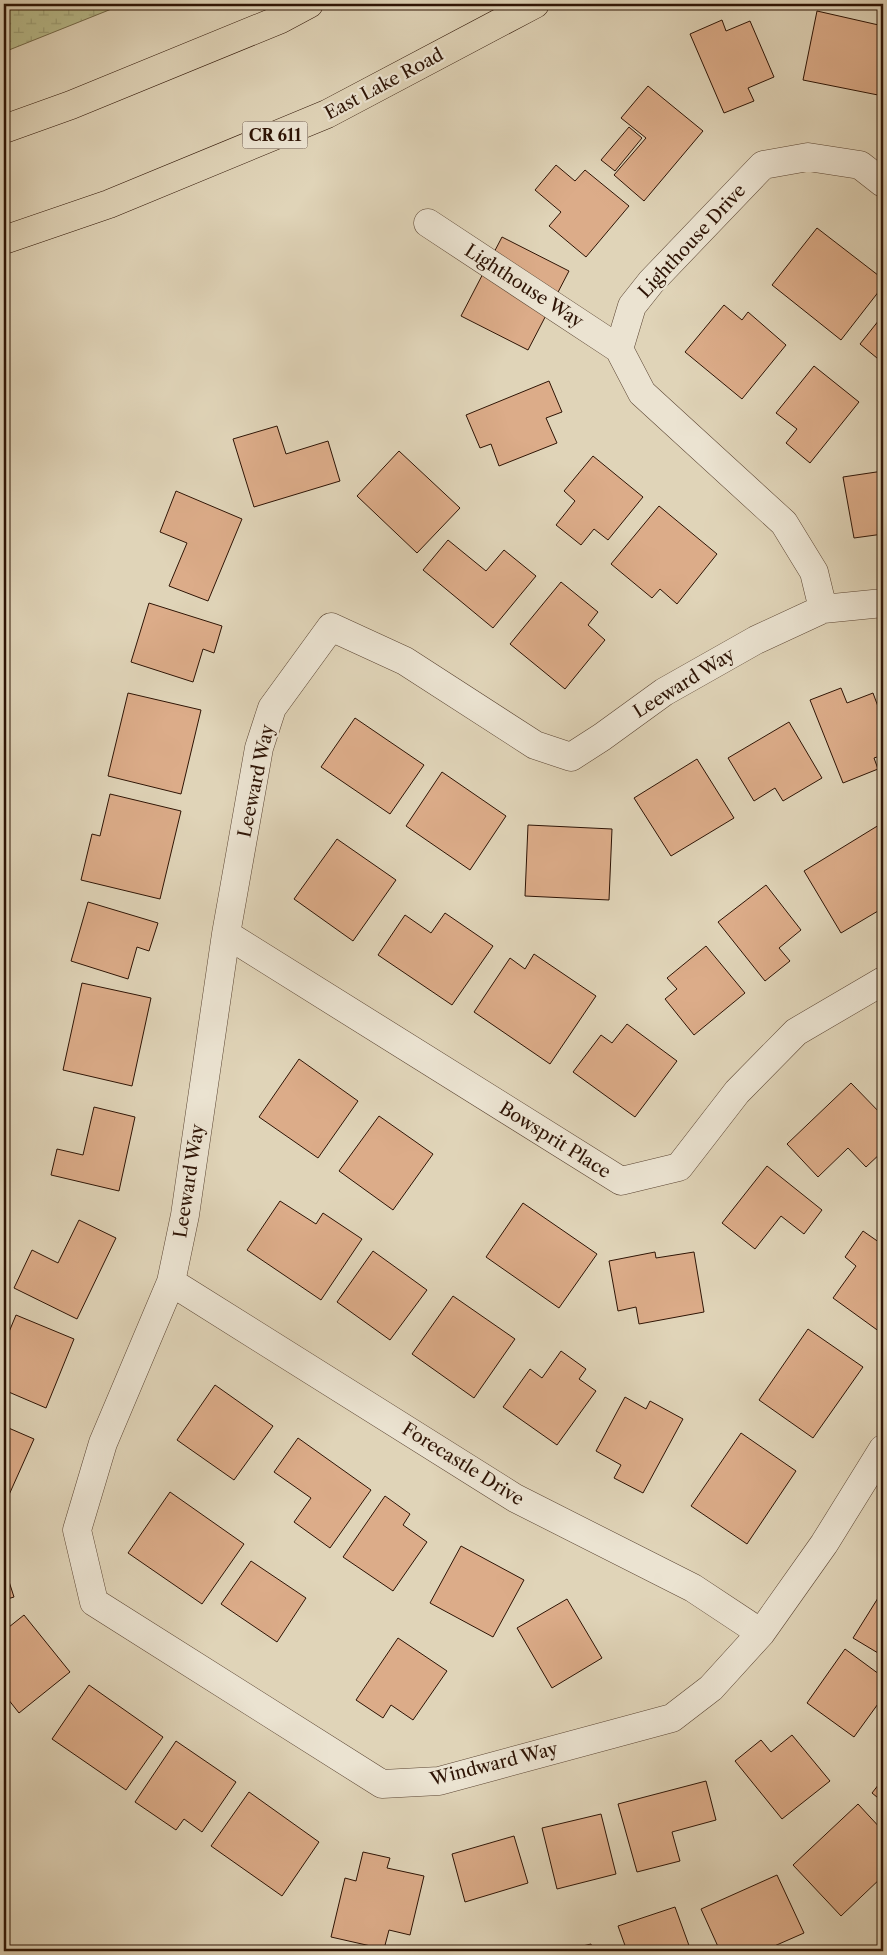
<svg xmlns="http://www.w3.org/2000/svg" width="887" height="1955" viewBox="0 0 887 1955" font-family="'Libre Caslon Text',serif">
<defs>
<pattern id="wetland-marsh" width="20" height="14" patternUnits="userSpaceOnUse" patternTransform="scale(1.25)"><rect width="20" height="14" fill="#b8bb8b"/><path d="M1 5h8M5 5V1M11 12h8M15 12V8" fill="none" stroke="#9ea076"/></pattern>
</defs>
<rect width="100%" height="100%" fill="#e0d4b8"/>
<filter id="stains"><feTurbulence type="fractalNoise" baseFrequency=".004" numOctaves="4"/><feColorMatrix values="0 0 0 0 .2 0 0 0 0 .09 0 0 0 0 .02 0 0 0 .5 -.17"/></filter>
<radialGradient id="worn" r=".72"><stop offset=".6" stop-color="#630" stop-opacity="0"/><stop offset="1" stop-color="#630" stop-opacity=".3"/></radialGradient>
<path fill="url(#wetland-marsh)" stroke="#736848" d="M4 4H124L4 52Z"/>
<path fill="#dcac89" stroke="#2e1405" d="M817 11 883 26V96L803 80Z
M722 20 726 31 750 21 774 77 748 88 754 101 724 113 690 34Z
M648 86 703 131 644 201 614 175 646 138 621 118Z
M629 127 642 138 615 171 601 160Z
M556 165 575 181 585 170 629 206 586 257 549 226 561 212 535 190Z
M817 228 883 279V286L841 340 772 285Z
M502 237 569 271 528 350 461 316Z
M724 305 742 320 748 312 786 345 742 399 685 352Z
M883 315V363L860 344Z
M814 366 859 402 810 463 786 443 797 429 776 413Z
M549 381 562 412 546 418 557 443 499 466 491 444 480 448 466 415Z
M277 426 286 454 328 441 340 481 254 507 233 439Z
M399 451 460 508 417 553 357 496Z
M593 456 643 497 608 540 594 529 581 545 556 525 575 501 564 491Z
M883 471V534L854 538 843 477Z
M176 491 242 519 208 601 169 586 187 543 160 532Z
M659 506 717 554 677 604 660 589 652 598 611 564Z
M448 540 486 571 504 550 536 576 493 628 423 570Z
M561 582 598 612 588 625 605 640 565 689 510 644Z
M149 603 222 626 214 653 203 649 193 682 131 662Z
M841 688 847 703 873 693 883 720V755L874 758 878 769 843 783 810 700Z
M128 693 201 710 181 794 108 776Z
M355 718 424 765 390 814 321 767Z
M789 722 822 778 783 801 775 788 754 801 728 758Z
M697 759 734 818 671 856 634 798Z
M442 772 506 816 470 870 406 826Z
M110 794 181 811 160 899 81 880 92 834 100 836Z
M528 825 612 829 609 900 525 896Z
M879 825 883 832V908L841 933 804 871Z
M337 839 396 880 353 941 294 899Z
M766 885 801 930 779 948 790 961 765 981 718 922Z
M88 902 158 923 149 951 137 947 128 979 71 961Z
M445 913 493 946 452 1005 378 955 405 915 431 933Z
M706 946 745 993 694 1035 665 999 677 989 667 978Z
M534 954 596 996 550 1064 474 1012 510 958 525 969Z
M82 983 151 998 132 1086 63 1070Z
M627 1024 677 1061 635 1117 573 1072 601 1035 612 1043Z
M299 1059 358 1101 318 1158 259 1117Z
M851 1083 883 1116V1151L866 1167 848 1148 818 1177 787 1144Z
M94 1107 135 1117 119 1191 51 1175 57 1149 83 1155Z
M379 1116 433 1154 393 1210 339 1171Z
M767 1166 822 1210 804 1234 781 1216 755 1249 722 1223Z
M280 1201 316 1224 323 1213 362 1239 321 1300 247 1250Z
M523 1203 597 1254 559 1308 486 1257Z
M79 1220 116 1238 77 1319 14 1288 32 1250 58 1263Z
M863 1231 883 1245V1327L880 1332 833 1298 856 1266 845 1257Z
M373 1251 427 1290 390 1340 337 1302Z
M655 1252 656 1258 694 1252 704 1312 639 1324 636 1307 618 1311 609 1261Z
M453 1296 515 1339 474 1398 412 1354Z
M16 1315 74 1339 46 1408 4 1390V1344Z
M808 1329 863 1367 813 1438 759 1400Z
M561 1351 586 1369 579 1379 596 1391 557 1445 503 1407 530 1369 542 1378Z
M215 1385 273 1426 234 1480 177 1440Z
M625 1397 646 1409 650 1401 683 1419 643 1493 614 1478 621 1465 596 1451Z
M4 1426 34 1439 4 1506Z
M741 1433 796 1471 747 1544 691 1506Z
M298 1438 371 1490 330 1548 294 1522 311 1498 274 1472Z
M170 1492 244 1544 202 1604 128 1553Z
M385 1496 410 1514 403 1525 427 1542 393 1591 343 1557Z
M461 1546 524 1580 493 1637 430 1603Z
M251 1561 306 1598 277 1642 221 1604Z
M4 1566 14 1597 4 1600Z
M878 1598 883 1601V1656L853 1638Z
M567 1599 602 1658 552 1688 517 1628Z
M24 1615 70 1672 19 1713 4 1694V1631Z
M398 1638 447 1671 413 1720 391 1705 383 1718 356 1700Z
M845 1649 883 1677V1697L854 1737 807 1703Z
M89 1685 163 1737 126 1790 52 1739Z
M792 1735 830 1781 782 1819 735 1761 761 1740 771 1752Z
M176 1741 236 1782 202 1832 184 1819 176 1830 135 1802Z
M883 1779V1802L872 1793Z
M706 1781 716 1820 672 1832 680 1861 637 1872 618 1804Z
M249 1792 319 1842 282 1896 211 1846Z
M858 1804 883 1831V1876L841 1916 793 1865Z
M601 1814 616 1874 557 1889 542 1828Z
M514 1836 528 1883 465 1902 452 1854Z
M363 1852 390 1858 387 1868 424 1876 410 1935 389 1930 384 1949 331 1937 345 1878 356 1881Z
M777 1875 804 1933 763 1951H720L701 1909Z
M675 1907 691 1951H627L618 1926Z
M591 1944 593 1951H571L570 1949Z"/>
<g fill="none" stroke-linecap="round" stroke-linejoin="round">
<g stroke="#5a4432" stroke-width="29">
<path id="street" d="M428 223 619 349
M883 603 823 609 756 640 664 692 602 737 571 757 535 745 405 661 331 627 272 708 259 748 226 934 185 1215 171 1282 103 1443 77 1530 94 1602 382 1784 439 1781 672 1718 711 1688 761 1633 824 1544 883 1449
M823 609 814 572 784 523 642 393 619 349 632 306 651 282 763 165 808 157 860 165 883 183
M226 934 621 1181 679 1167 737 1092 796 1032 883 981
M171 1282 515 1498 693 1588 761 1633"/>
</g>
<g stroke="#2e1405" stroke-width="29">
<path id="primary" d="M4 129 71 105 281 19 309 4
M4 240 109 204 327 114 535 4"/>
</g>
<use href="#street" stroke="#ebe3d1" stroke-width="28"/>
<use href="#primary" stroke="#e0d4b8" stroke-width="28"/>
</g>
<g text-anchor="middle" stroke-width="4.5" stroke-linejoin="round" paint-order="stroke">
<rect fill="#ebe3d1" stroke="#675242" stroke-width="1" x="242.5" y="121.5" width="65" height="27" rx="4"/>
<g font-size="16" font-weight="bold" fill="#2e1405">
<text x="275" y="141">CR 611</text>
</g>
<g font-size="18" fill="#2e1405" stroke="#ebe3d1">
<text transform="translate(384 84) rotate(-28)" y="6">East Lake Road</text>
<text transform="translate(692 241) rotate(-47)" y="6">Lighthouse Drive</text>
<text transform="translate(524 286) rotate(33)" y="6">Lighthouse Way</text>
<text transform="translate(684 683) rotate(-32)" y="6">Leeward Way</text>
<text transform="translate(256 781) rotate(-78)" y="6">Leeward Way</text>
<text transform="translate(555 1140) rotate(32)" y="6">Bowsprit Place</text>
<text transform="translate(189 1181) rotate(-81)" y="6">Leeward Way</text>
<text transform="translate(463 1464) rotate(32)" y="6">Forecastle Drive</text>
<text transform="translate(494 1764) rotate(-14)" y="6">Windward Way</text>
</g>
</g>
<rect width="887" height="1955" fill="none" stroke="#e0d4b8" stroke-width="20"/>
<rect x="5" y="5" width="877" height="1945" fill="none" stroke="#2e1405" stroke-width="2.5"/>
<rect x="10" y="10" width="867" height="1935" fill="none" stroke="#2e1405"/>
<rect width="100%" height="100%" filter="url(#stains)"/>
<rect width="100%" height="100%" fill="url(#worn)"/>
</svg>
